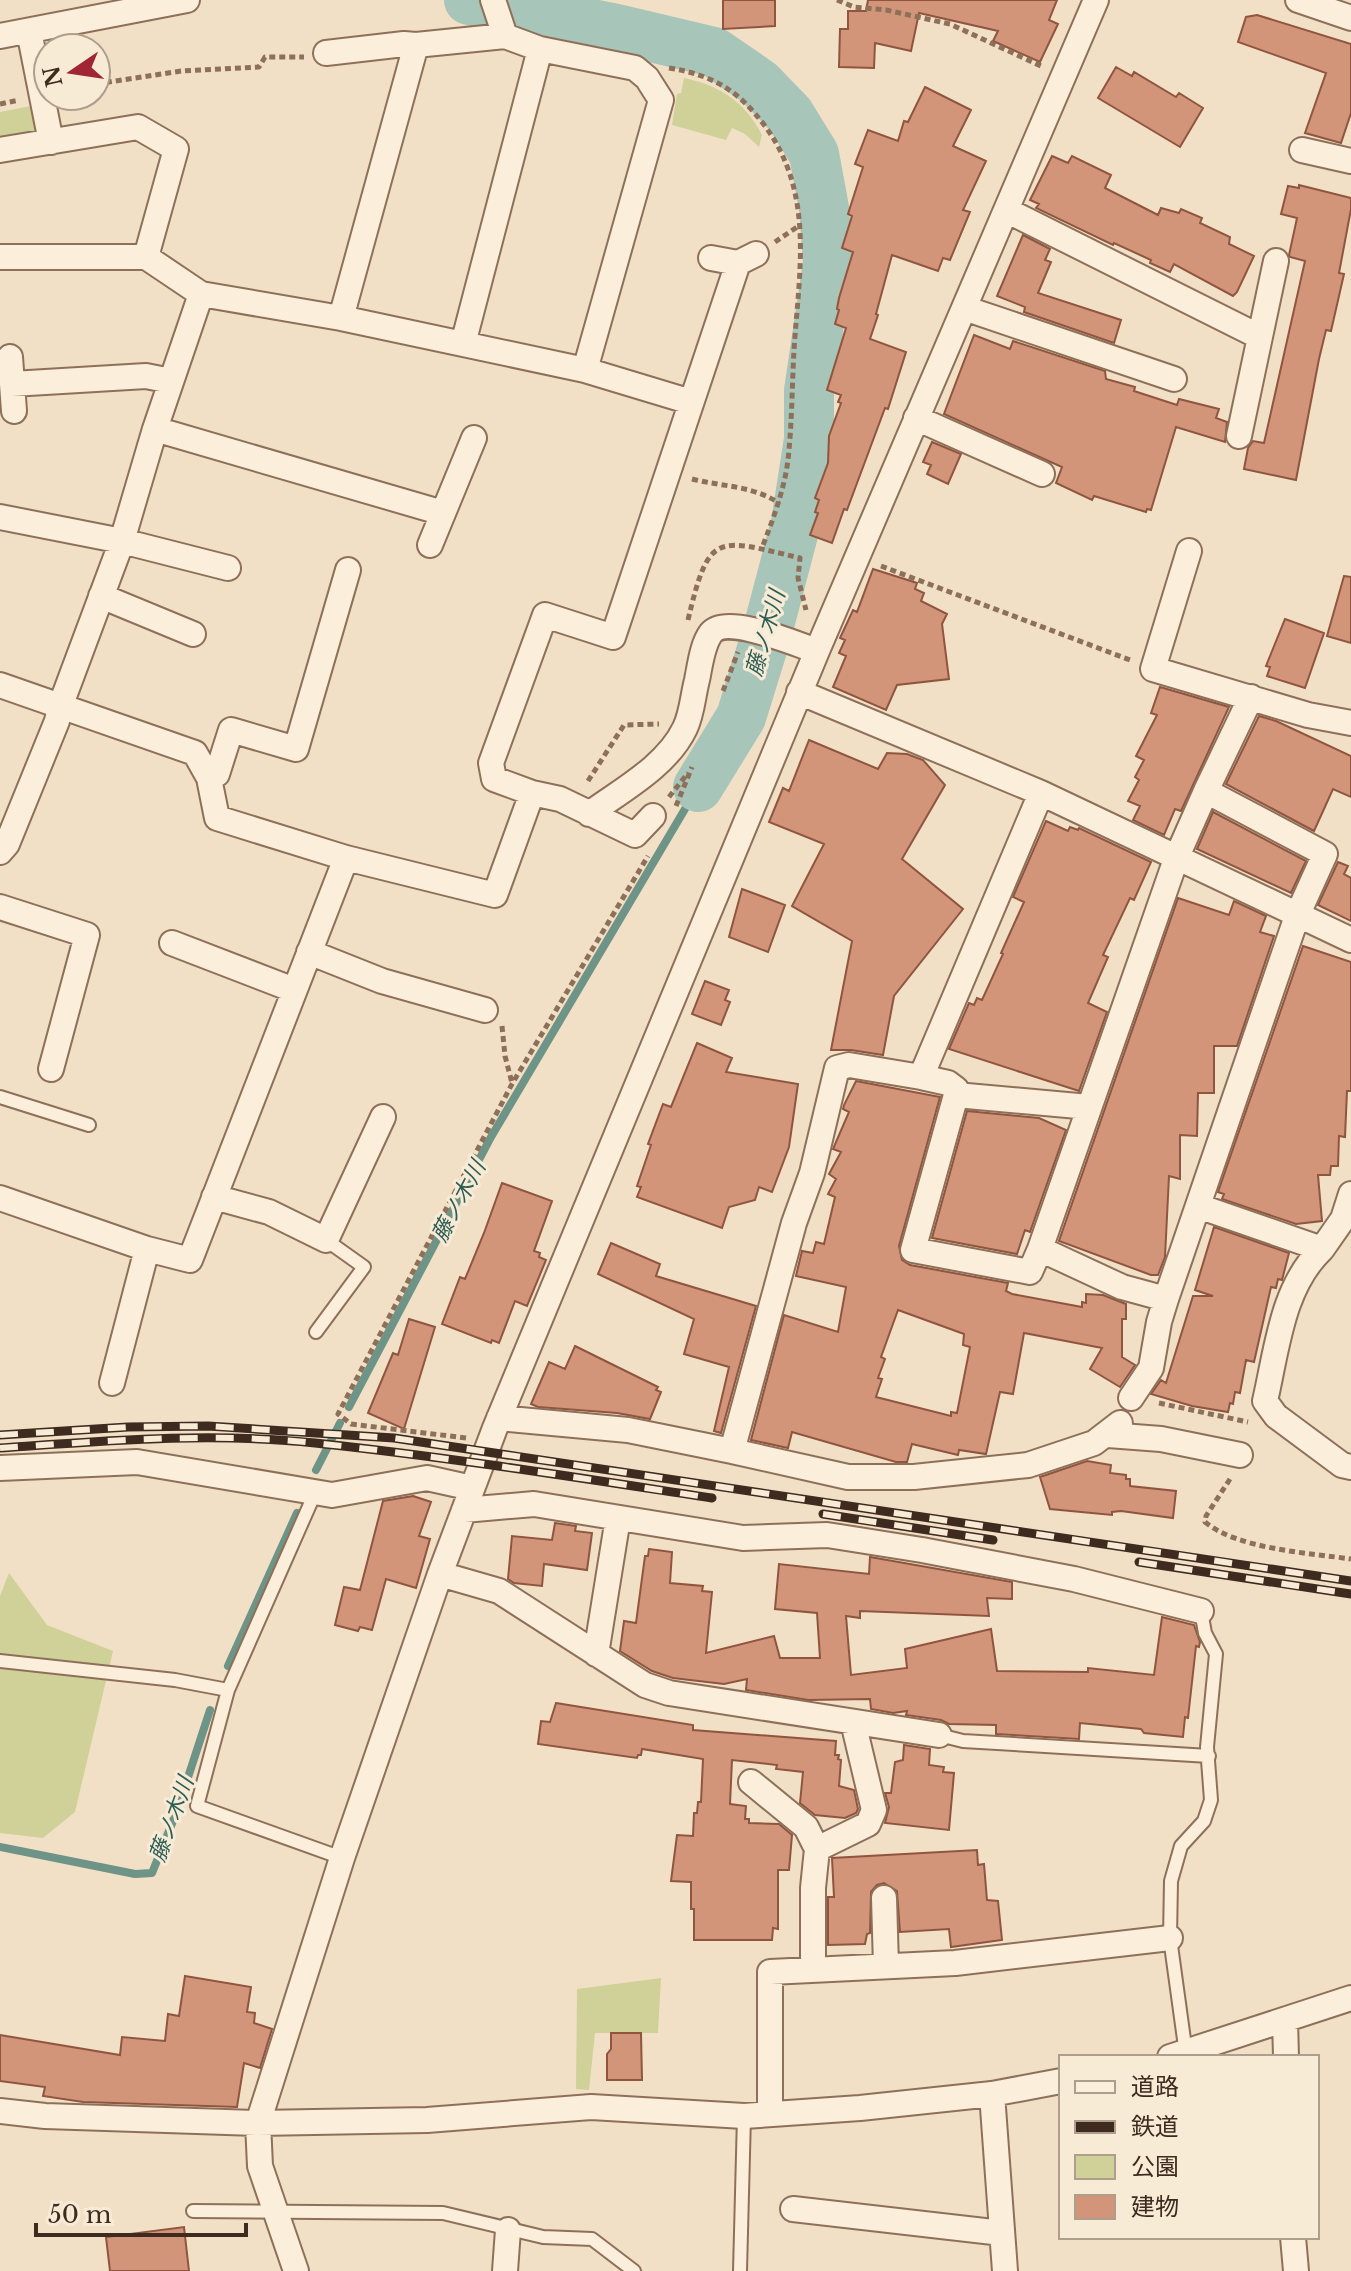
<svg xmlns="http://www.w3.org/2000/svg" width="1351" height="2271" viewBox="0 0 1351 2271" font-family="'Libre Baskerville','Noto Sans JP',serif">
<rect width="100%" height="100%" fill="#f1e0c6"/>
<path fill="#d0d199" d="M684 78C720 85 746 103 762 135L759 147 745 134 732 128 726 140 672 125 677 94 681 93Z
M41 104 50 142 0 151V112Z
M9 1573 47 1625 113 1651 75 1812 43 1838 0 1833V1596Z
M661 1978 658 2033H595L589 2090 576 2089 577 1989Z"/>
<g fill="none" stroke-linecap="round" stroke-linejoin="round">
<path stroke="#6d9486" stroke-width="8" d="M349 1407 491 1137 698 787
M316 1470 340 1423
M228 1666 297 1513
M0 1847 135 1874 152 1873 177 1811 210 1710"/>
<path stroke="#a8c5b9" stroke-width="50" d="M469 0 617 29 714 52 759 83 790 115 814 154 824 208 828 263 809 391V439L796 523 767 633 741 717 698 787"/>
</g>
<path fill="#d2957a" stroke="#8f553e" stroke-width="2" fill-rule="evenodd" d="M723 0H775V26L723 29Z
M868 0H1057L1049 20 1058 24 1040 62 993 41 998 31 919 13 911 51 875 43 874 68 839 67 840 29H848V11H866Z
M1257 15 1351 44V113L1341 143 1305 133 1326 73 1238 42 1246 17Z
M1116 67 1132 76 1134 72 1176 97 1179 93 1203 108 1180 147 1098 98Z
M925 87 971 110 953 146 986 161 963 210 970 212 950 260 943 258 938 271 892 255 876 314 878 315 870 339 906 352 888 409 885 408 847 510 844 509 832 543 810 535 818 513 815 512 819 500 815 498 828 463 829 436 841 403 838 402 841 395 827 390 846 328 835 324 839 310 837 309 839 298 853 252 842 248 852 216 848 214 863 167 855 164 868 130 898 141 904 121 908 122Z
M1052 156 1068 163 1072 156 1111 175 1105 188 1158 215 1161 208 1179 213 1181 209 1202 218 1200 223 1230 237 1229 244 1254 256 1237 292 1233 296 1174 264 1170 272 1150 263 1151 260 1114 243 1113 245 1036 208 1039 204 1030 200Z
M1299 185 1351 198V209L1339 273 1344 274 1331 331 1326 330 1319 359 1296 480 1244 469 1248 448 1253 441 1264 443 1305 261 1290 257 1289 255 1297 218 1281 214 1288 186 1299 188Z
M1023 235 1050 249 1045 260 1051 262 1038 293 1121 320 1114 343 1024 312 1025 307 997 296Z
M974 335 1010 349 1013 341 1105 371 1106 379 1135 387 1134 391 1177 405 1179 399 1219 409 1216 418 1227 422 1225 442 1176 427 1151 510 1147 509 1146 512 1094 496 1092 500 1056 483 1062 467 944 414Z
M932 442 961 454 948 484 927 474 931 465 923 462Z
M873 569 917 583 915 589 924 593 921 601 947 614 942 624 949 679 897 685 886 710 833 687 846 656 839 653 845 640 840 638 853 610 857 612Z
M1344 576 1351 577V643L1327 636Z
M1285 619 1324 633 1305 688 1267 676 1270 667 1266 666Z
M1160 687 1229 707 1181 811 1175 809 1164 835 1133 820 1140 806 1128 801 1139 780 1135 777 1144 760 1136 756 1157 715 1151 713Z
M1259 716 1276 721 1351 756V797L1333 789 1314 831 1226 784Z
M809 740 878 769 887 753 907 754 923 760 945 785 902 859 963 909 894 996 883 1055 851 1050H831L852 941 792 906 824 844 769 822 783 788 789 791Z
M1213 812 1306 861 1291 893 1197 849Z
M1046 821 1068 831 1070 827 1078 830 1079 828 1151 862 1134 900 1130 898 1103 955 1108 957 1088 1003 1107 1012 1079 1091 949 1049 969 1003 974 1005 977 998 982 1000 1003 954 1001 953 1024 902 1013 897Z
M1338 862 1348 866 1344 874 1351 878V921L1318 905Z
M742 889 785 905 768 952 729 937Z
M1178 898 1229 915 1234 901 1266 916 1260 932 1274 936 1237 1046H1214V1093H1198L1197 1136 1180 1135V1179L1169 1176 1165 1257 1158 1275H1151L1059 1241Z
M1303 946 1351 962V1091H1347L1345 1137 1339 1136 1338 1166H1331L1330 1175H1318L1322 1221 1296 1224 1222 1199 1224 1194 1218 1192Z
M705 981 729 990 725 1000 730 1002 721 1025 692 1014Z
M697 1043 732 1058 726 1072 798 1084 789 1147 772 1192 759 1187 755 1200 729 1207 722 1228 637 1197 641 1187 637 1186 651 1145 648 1144 663 1104 671 1107Z
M856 1081 940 1097 899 1246 902 1260 910 1265 1008 1283 1006 1291 1012 1294 1082 1307V1302L1086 1303V1294L1103 1295 1126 1304V1319H1122V1357L1135 1365 1120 1387 1090 1369 1102 1348 1024 1333 1013 1394 1000 1392 986 1454 959 1450 958 1455 912 1444 907 1462H896L792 1432 788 1448 751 1440 784 1315 838 1332 846 1287 796 1276 802 1251 813 1253 816 1242 824 1244 835 1197 828 1194 836 1179 829 1174 841 1152 833 1149 849 1112 843 1109 844 1105ZM898 1310 964 1334 963 1345 970 1347 957 1413 951 1412V1416L876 1397 882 1379 878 1378 885 1359 881 1357Z
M967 1111 1039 1118 1066 1130 1030 1232 1025 1230 1017 1254 932 1238Z
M502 1183 552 1201 534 1251 540 1253 539 1257 546 1260 527 1306 515 1301 499 1343 492 1340 491 1343 442 1324 460 1277 465 1279 484 1233Z
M1214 1227 1289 1253 1282 1280 1278 1279 1276 1288 1271 1287 1254 1362 1246 1360 1240 1393 1235 1392 1233 1404 1230 1403 1228 1412 1192 1406 1151 1394 1161 1380 1166 1383 1193 1296H1213L1195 1290Z
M611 1243 660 1264 656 1276 756 1306 721 1433 714 1431 729 1367 684 1354 694 1319 598 1274Z
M409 1319 435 1327 404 1429 368 1413 393 1353 398 1355Z
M575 1346 658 1387 656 1390 661 1392 650 1419 617 1413 538 1407 531 1404 549 1362 565 1369Z
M1087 1461 1111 1465 1110 1473 1126 1475V1479H1130V1486L1176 1491 1173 1518 1121 1511 1112 1512V1515L1050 1509 1040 1477Z
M413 1496 431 1502 419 1536 430 1539 416 1588 386 1579 372 1630 360 1627 358 1631 335 1625 344 1587 360 1590 383 1501Z
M555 1523 576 1526 575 1531 592 1533 587 1570 544 1564 542 1586 514 1583 508 1579 512 1536 552 1540Z
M649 1549 672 1552 670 1583 703 1586 702 1591 712 1592 706 1653 774 1636 780 1658H820L817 1613 775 1609 779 1564 869 1574 870 1557 1012 1582V1599L987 1598 989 1616 860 1611V1618L846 1616 851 1675 907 1668 905 1649 991 1629 997 1671 1088 1672V1668L1154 1675 1162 1617 1194 1625 1200 1642 1199 1647 1196 1646 1188 1718 1185 1717 1183 1737 1144 1733 1141 1729 1080 1723 1079 1739 996 1734V1725L949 1724 941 1720 906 1715 907 1711 893 1713 871 1709 870 1699 808 1700 746 1690 747 1679 724 1684 673 1678 652 1671 620 1651 624 1621 636 1623 645 1556H648Z
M556 1703 693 1725V1730L836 1741 835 1755H839L838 1759 841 1760 839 1786 854 1790 858 1809 856 1813 845 1818 815 1815 800 1803 803 1772 776 1769 777 1765 732 1760 730 1804 746 1806 745 1819H749V1823L779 1824 792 1835 789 1870H778V1929L773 1928 772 1940H694V1909H691V1882L671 1881 677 1835 693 1836 694 1813H697L698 1802H701L703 1759 642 1749 641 1755H638L637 1758 538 1744 541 1721 550 1722Z
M904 1745 930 1749 929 1765 944 1767 943 1772 954 1773 949 1830 885 1823 889 1807 885 1793H891L895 1762 903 1760Z
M977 1850 978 1865 984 1864 987 1900 998 1901 1002 1940 951 1947 949 1929 900 1932 897 1891 884 1883 877 1885 871 1892 870 1933 867 1934 865 1944 828 1945V1897H834L832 1858Z
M185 1976 251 1987 247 2012 255 2013 254 2023 272 2029 260 2068 244 2063 237 2107 83 2102 43 2096 45 2087 0 2081V2035L120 2055 122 2037 165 2041 168 2014 179 2016Z
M611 2033H641L642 2080H607V2054L611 2049Z
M184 2227 189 2271H110L106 2237Z"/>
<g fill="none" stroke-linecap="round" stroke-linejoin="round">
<g stroke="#8e705a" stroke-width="16">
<path id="lane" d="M0 1097 89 1125
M316 1332 364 1267 326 1240
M315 1493 228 1690 197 1806 342 1858
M0 1661 175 1680 228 1690
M939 1735 963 1741 1209 1756
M1186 2054 1170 1938 1171 1881 1181 1846 1204 1821 1211 1800 1207 1747 1216 1654 1205 1633 1201 1611
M193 2211 443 2213 543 2237 592 2239 634 2271
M740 2271 744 2116"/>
</g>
<g stroke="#8e705a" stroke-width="28">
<path id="street" d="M493 0 505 36
M1298 0 1351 18
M29 31 51 142
M0 36 187 0
M416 45 341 318 585 370 691 402
M326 53 404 44 416 45 505 36 540 49 635 68 647 78 661 100 585 370
M0 150 138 127 176 149 146 257
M1302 150 1351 161
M1006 210 1260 337
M0 257H146L201 294 341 318
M711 258 738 263 756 254
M964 308 1174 379
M463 344 540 49
M10 357 14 411
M12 384 146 376 171 381
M916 418 1042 474
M155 429 443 513
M1239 436 1276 261
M0 517 122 541 228 568
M430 545 474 438
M1189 551 1153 669 1308 715 1351 723
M101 596 193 634
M0 685 195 753 209 778 217 818 346 858 495 895 532 793
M799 692 1041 793 1351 940
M209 778 217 774 231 730 296 749 348 570
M1206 791 1325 854 1297 916 1166 1299 1122 1287 1040 1249 1176 859 1206 791 1251 697
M589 814C622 790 667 766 685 728 692 714 693 695 697 680 700 666 702 645 711 633 726 614 796 644 817 651
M653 816 635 835 560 799 532 793 494 779 491 763 545 615 613 637 738 263
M0 852 7 844 57 721 60 707 122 541 155 429 201 294
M0 907 87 935 51 1069
M172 943 294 990
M309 952 382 981 485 1010
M921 1077 948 1083 956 1089V1095L1089 1107
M956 1095 913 1250 1030 1272 1040 1249
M214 1197 269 1212 326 1240 383 1117
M0 1198 147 1249 190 1260 346 858
M1198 1206 1322 1249C1282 1287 1277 1349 1265 1401L1276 1416 1342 1465 1351 1467
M1322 1249 1343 1219 1351 1194
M112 1383 147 1249
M1131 1398 1151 1368 1159 1322 1166 1299
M499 1418 628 1430 732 1451 794 1223 812 1173 837 1068 849 1065 921 1077 1041 793
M1108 1435 1161 1439 1240 1455
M732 1451 848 1477H914L1028 1465 1094 1443 1120 1423
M0 1468 137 1462 332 1495 427 1478 472 1488
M464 1510 534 1504 743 1538 827 1535 922 1550 1074 1579 1201 1611
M440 1574 499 1591 645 1685 669 1693 939 1735
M596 1654 618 1518
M751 1782 806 1827 817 1849
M884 1898 886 1966
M813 1970V1888L817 1849 868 1824 874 1810 853 1722
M1285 2020 1286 2057
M1170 2057 1351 1998
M992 2094 1005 2271
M0 2111 45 2116 258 2123 427 2120 591 2107 744 2116 860 2108 992 2094 1061 2081
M770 2114V1972L955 1963 1170 1938
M793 2209 1002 2233
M1293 2237 1296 2271
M296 2271 260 2166 258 2123 342 1858 440 1574 495 1428 817 651 1096 0
M505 2271 508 2230"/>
</g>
<path stroke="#8e705a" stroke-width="5" stroke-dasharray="6 4" stroke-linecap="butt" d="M837 0 854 7 886 10 950 24 1041 66
M669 68C713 75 738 90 765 126 815 194 799 272 794 350 792 386 792 424 788 460 784 491 773 519 762 548
M96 84 181 71 259 67 265 57H304
M0 104 19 100
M775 242 800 225
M692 479C723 487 751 485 779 503
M881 566 1130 660
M688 620C709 531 716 538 800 558L798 578 806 610
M723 691 738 652
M588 781 624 725 659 724
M669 797 688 773
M676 806 692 767
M502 1026 505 1056 512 1083
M1159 1403 1248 1422
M466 1438 351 1424 338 1414 512 1084 648 856
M1230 1479 1206 1516 1205 1522C1237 1549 1309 1553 1351 1559"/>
<use href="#lane" stroke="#fbeeda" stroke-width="12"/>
<use href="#street" stroke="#fbeeda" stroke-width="24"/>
<g stroke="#3e2a1f" stroke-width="9">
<path id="rail" d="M0 1435 128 1427 208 1426 394 1438 1351 1581
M0 1448C104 1441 211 1432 315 1443 448 1457 580 1478 712 1498
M823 1514 993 1540
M1139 1562 1351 1594"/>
</g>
<use href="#rail" stroke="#f8ebd6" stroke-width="6" stroke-dasharray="18" stroke-linecap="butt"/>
</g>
<g text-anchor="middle" stroke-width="6" stroke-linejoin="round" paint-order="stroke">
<g font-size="22" font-style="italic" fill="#2d5e56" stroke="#f8ebd6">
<text transform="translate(765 633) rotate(-74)" y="8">藤ノ木川</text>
<text transform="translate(458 1201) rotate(-62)" y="8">藤ノ木川</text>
<text transform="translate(171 1819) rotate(-70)" y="8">藤ノ木川</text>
</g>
</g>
<rect x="1059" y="2055" width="260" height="184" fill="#f8ebd6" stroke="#ae9e8d" stroke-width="2"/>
<rect x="1075" y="2081" width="40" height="12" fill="#fbeeda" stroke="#ae9e8d" stroke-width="2"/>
<text x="1131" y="2095" font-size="24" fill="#3e2a1f">道路</text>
<rect x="1075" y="2121" width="40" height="12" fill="#3e2a1f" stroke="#ae9e8d" stroke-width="2"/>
<text x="1131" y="2135" font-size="24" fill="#3e2a1f">鉄道</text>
<rect x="1075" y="2155" width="40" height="24" fill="#d0d199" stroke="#ae9e8d" stroke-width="2"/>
<text x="1131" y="2175" font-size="24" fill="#3e2a1f">公園</text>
<rect x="1075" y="2195" width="40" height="24" fill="#d2957a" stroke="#ae9e8d" stroke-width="2"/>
<text x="1131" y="2215" font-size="24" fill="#3e2a1f">建物</text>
<g transform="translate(72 72) rotate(257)"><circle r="38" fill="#f8ebd6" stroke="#ae9e8d" stroke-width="2"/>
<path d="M0-6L14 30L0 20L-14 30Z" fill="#a12635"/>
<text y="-12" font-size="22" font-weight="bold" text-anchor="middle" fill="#3e2a1f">N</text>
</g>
<path d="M36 2223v12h210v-12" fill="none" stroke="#3e2a1f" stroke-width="4"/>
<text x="48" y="2223" font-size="24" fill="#3e2a1f" stroke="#f8ebd6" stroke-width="6" paint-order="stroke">50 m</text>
</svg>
